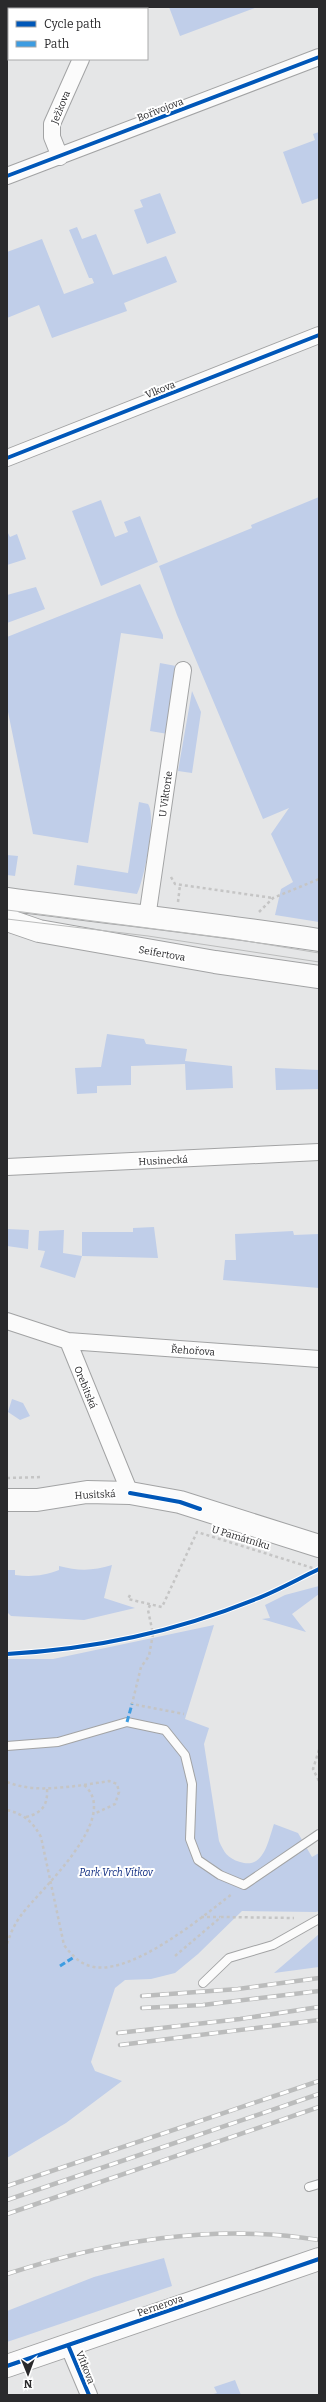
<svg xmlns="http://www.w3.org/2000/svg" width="326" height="2402" viewBox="0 0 326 2402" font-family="Bitter,serif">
<rect width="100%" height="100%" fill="#e5e6e7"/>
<path fill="#c0cee9" d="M169 7H257L180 36Z
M319 132V198L302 204 283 152 315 140 313 134Z
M160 193 176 233 147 244 134 210 143 207 140 200Z
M77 227 82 239 96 234 113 275 166 256 177 282 124 303 127 311 52 338 39 305 7 318V252L42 239 64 294 94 283 92 278H89L69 230Z
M319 497V922L275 915 281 889 293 882 271 834 289 808 263 819 177 615 159 566 252 528 251 525Z
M101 500 115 537 128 532 124 522 140 516 158 562 101 586 72 511Z
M7 531 10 537 17 534 26 559 7 565Z
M140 584 163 635V639L121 633 88 843 33 834 7 707V637Z
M36 587 45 609 7 623V595Z
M160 663 176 666 178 669 168 734 150 731Z
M192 691 201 712 192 773 178 771Z
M139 802 148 804C157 816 144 880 137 894L74 885 77 865 128 873Z
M7 855 18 856 15 876 7 875Z
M107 1034 144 1039 146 1044 187 1049 185 1061 232 1066 233 1088 186 1090 185 1064 131 1066V1085L97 1086V1093L77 1094 75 1068 101 1067Z
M275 1068 319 1070V1089L276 1090Z
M154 1227 158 1258 82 1256 75 1278 40 1267 45 1251 38 1250 39 1231 64 1230 63 1253 82 1256V1232H133V1228Z
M7 1229 29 1230 28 1249 7 1246Z
M293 1231 294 1235 319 1234V1288L223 1280 225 1260H236L235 1234Z
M12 1399 23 1403 30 1416 20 1420 8 1412Z
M112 1565 104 1598 135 1608 84 1620 11 1616 7 1612V1570H15V1575C31 1577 43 1576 59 1570V1566C78 1571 93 1571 112 1565Z
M319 1586V1594L292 1614 306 1632 262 1619 270 1618 265 1605 285 1595Z
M214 1625 185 1719 209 1728 204 1744 219 1841C224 1852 227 1858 240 1862 264 1870 268 1841 274 1824L298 1833 312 1857 319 1853V1911L316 1912 242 1911 198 1954 175 1973 151 1979 125 1980 115 1988 91 2062 95 2071 122 2081 66 2123 7 2158V1659H53Z
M319 1934V1967L274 1973Z
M164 2258 172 2286 7 2342V2311L94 2277Z
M235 2380 241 2395H210L217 2393 214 2387Z"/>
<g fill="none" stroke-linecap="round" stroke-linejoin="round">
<g stroke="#a2a3a4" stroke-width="10">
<path id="lane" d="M7 1746 58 1742 127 1722 165 1730 185 1755 192 1784 190 1839 198 1860 220 1875 244 1885 319 1834
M203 1983 229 1958 273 1945 319 1919
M309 2187 319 2184"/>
</g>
<g stroke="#a2a3a4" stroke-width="18">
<path id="street" d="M103 9 104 7
M60 157 52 137V124L81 59
M7 176 319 57
M7 458 319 335
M147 918 183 670
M7 1167 319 1152
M7 1321 68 1341 319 1359
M68 1341 130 1493
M68 2345 89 2395"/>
</g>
<g stroke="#a2a3a4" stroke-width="24">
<path id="secondary" d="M7 899C111 913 215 924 319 940
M7 920 39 931 215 962 319 977
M7 1500H37L87 1492 130 1493 180 1502 319 1546
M7 2366 319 2259"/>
</g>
<path stroke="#c5c5c5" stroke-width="2.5" stroke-dasharray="3 3" stroke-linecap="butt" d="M171 877 175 884 273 898
M178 902 180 885
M259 912 273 898 319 879
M7 1478 42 1477
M130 1595 128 1599 162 1607 197 1532 319 1570
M150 1605 148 1610 153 1634 149 1656 141 1667 132 1704 184 1714
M319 1750 313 1769 319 1781
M7 1782C32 1792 58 1788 84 1785 122 1817 41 1889 22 1914 15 1923 10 1934 7 1944
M84 1785 109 1781 117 1784 119 1792 115 1804 94 1814
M7 1810C24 1814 33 1822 41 1837L64 1945C71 1954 77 1961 87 1965 126 1981 202 1917 232 1894
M26 1817C42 1813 48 1805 47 1789
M201 1917H220
M175 1956 221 1917 294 1918"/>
<use href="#lane" stroke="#fbfbfb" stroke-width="8"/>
<use href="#street" stroke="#fbfbfb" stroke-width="16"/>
<use href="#secondary" stroke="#fbfbfb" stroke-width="22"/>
<path stroke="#bbbcbc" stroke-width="1" d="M7 910 234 939 319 953
M7 919 148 936 319 962"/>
<g stroke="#bbbcbc" stroke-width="4.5">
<path id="rail" d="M142 1996 238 1989 319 1978
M142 2008 203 2005 319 1991
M118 2033 240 2019 319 2007
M120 2045 319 2020
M7 2186 319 2081
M7 2200 319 2094
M7 2214 319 2107
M7 2274C109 2241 212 2223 319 2240"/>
</g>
<use href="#rail" stroke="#fff" stroke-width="3" stroke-dasharray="9" stroke-linecap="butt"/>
<path stroke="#3d9ce1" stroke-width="3" stroke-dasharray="6 3" stroke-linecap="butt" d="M127 1722 132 1704
M60 1966 74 1957"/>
<g stroke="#fff" stroke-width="6">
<path id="cycleway" d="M7 176 319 57
M7 458 319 335
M130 1493 180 1502 200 1509
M7 1654C95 1649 174 1632 256 1599 277 1591 298 1579 319 1569
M68 2345 89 2395
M7 2366 319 2259"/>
</g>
<use href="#cycleway" stroke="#0057b8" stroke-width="4"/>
</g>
<g text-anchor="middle" stroke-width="4" stroke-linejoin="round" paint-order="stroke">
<g font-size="10" fill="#2a2a2c" stroke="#fff">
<text transform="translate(60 107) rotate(-68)" y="4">Ježkova</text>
<text transform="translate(160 109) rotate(-21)" y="4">Bořivojova</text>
<text transform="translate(160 389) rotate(-22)" y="4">Vlkova</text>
<text transform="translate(165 794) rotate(-82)" y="4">U Viktorie</text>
<text transform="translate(162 953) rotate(10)" y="4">Seifertova</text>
<text transform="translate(163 1160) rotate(-3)" y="4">Husinecká</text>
<text transform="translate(193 1350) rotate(4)" y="4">Řehořova</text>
<text transform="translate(86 1387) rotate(68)" y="4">Orebitská</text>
<text transform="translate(95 1494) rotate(-3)" y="4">Husitská</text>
<text transform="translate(241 1537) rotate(17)" y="4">U Památníku</text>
<text transform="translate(160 2305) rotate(-19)" y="4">Pernerova</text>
<text transform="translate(86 2367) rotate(68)" y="4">Vítkova</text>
</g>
<g font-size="10" font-style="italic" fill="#0a287e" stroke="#fff">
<text x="116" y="1876">Park Vrch Vítkov</text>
</g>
</g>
<rect width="326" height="2402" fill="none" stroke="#2a2a2c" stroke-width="16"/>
<rect x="8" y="8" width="140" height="52" fill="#ffffff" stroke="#aaaaab"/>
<rect x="16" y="21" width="20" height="6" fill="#0057b8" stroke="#aaaaab"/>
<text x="44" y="28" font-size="12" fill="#2a2a2c">Cycle path</text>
<rect x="16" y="41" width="20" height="6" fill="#3d9ce1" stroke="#aaaaab"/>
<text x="44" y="48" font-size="12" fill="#2a2a2c">Path</text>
<g transform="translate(28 2374) rotate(179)" stroke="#ffffff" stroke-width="3" paint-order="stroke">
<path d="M0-3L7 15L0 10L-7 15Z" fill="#2a2a2c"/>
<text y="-6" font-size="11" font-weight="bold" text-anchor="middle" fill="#2a2a2c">N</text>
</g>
</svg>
